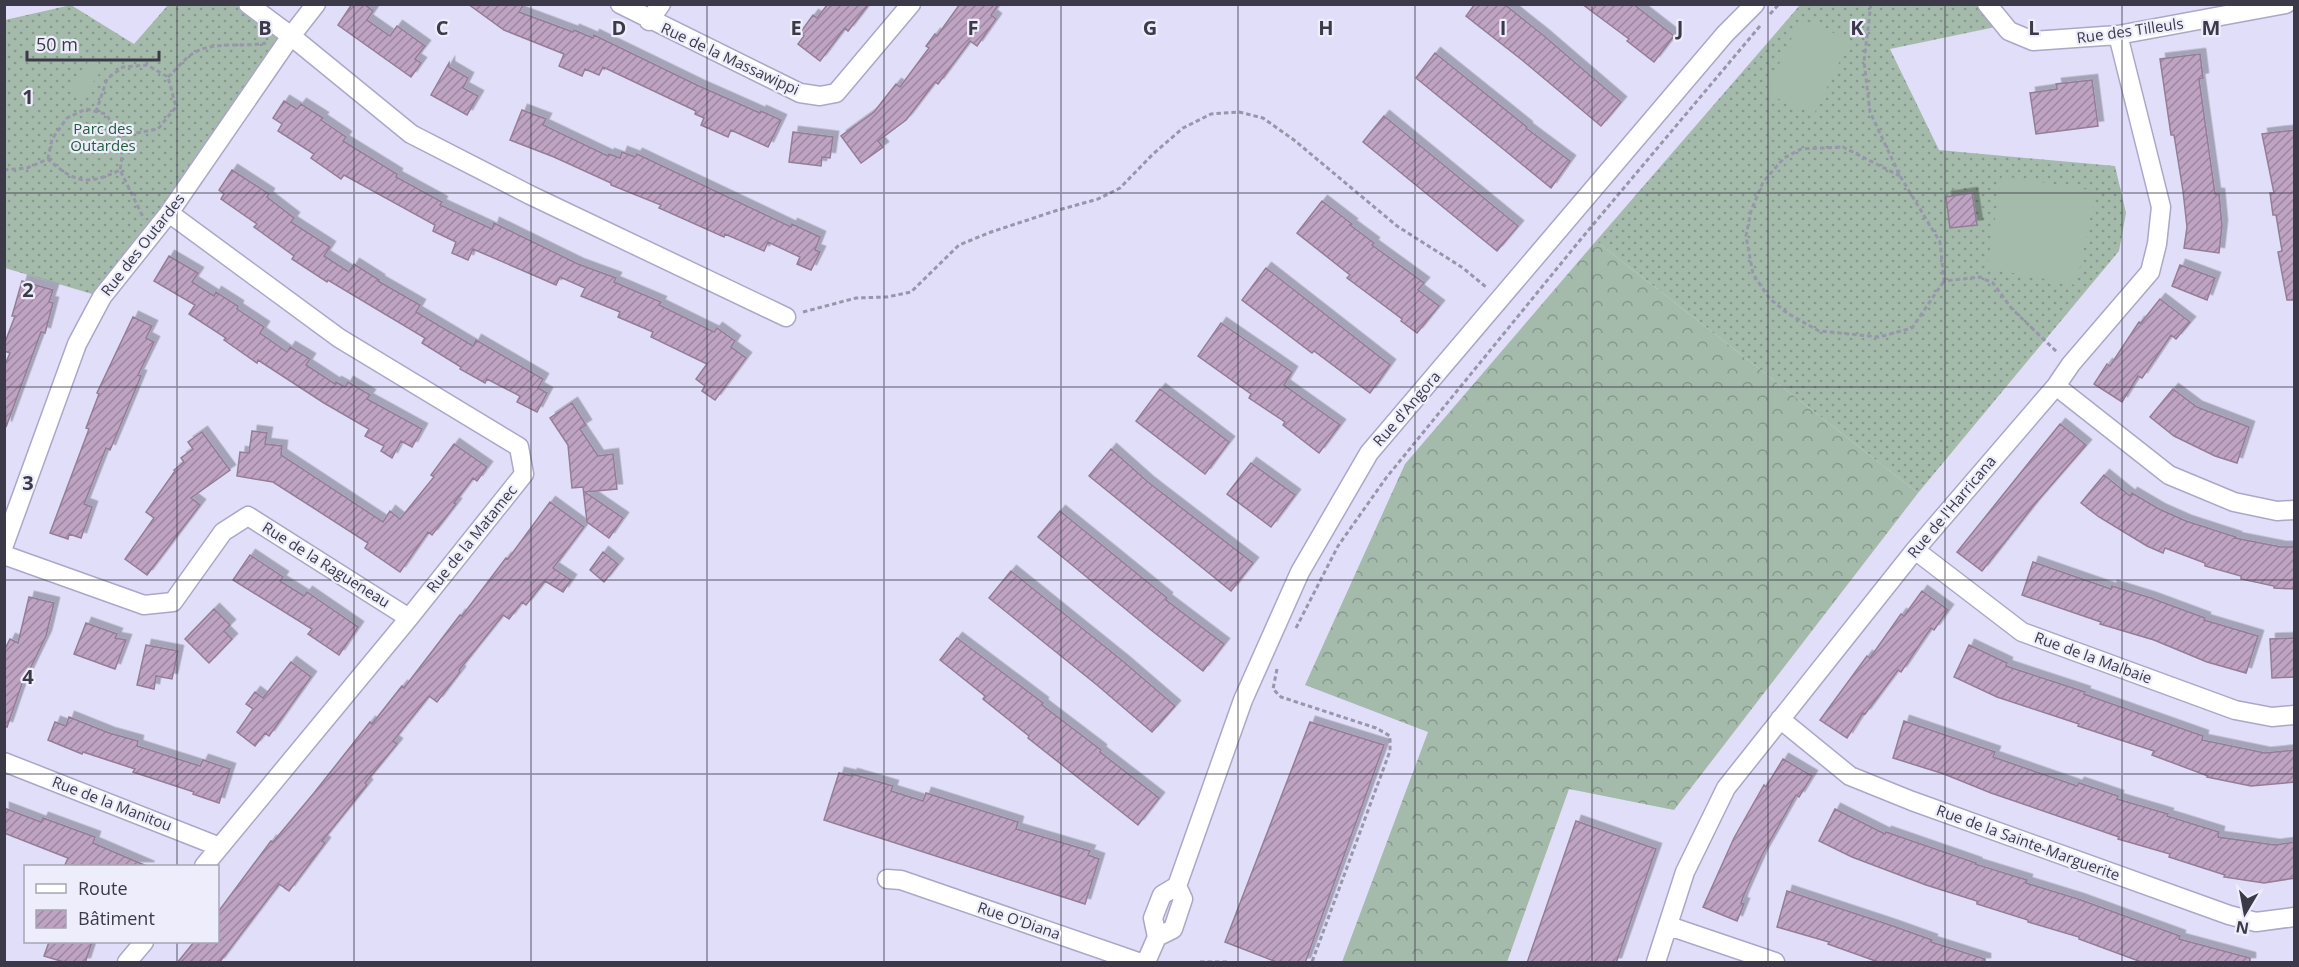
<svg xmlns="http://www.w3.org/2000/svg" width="2299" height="967" viewBox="0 0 2299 967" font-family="'Open Sans',sans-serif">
<defs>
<pattern id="grass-dots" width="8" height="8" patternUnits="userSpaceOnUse" patternTransform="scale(1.5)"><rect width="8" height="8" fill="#a4bbab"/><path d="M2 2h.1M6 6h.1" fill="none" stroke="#87998d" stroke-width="1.8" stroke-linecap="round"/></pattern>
<pattern id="forest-crowns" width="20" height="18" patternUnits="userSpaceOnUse" patternTransform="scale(1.5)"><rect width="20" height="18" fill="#a4bbab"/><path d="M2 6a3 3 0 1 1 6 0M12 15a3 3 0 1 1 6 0" fill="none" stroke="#87998d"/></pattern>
<pattern id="building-hatch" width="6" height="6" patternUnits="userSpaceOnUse" patternTransform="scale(1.5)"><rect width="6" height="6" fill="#bfa3c3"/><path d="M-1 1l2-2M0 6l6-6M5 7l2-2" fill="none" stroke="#9c86a0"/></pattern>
<filter id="shadow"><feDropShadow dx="5.5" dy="-5.5" stdDeviation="0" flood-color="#0004"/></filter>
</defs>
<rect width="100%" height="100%" fill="#e1def9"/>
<path fill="url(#grass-dots)" d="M71 5 134 44 168 5H248L291 36 102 297 5 268V20Z
M1800 5H1983L2005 25 1890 49 1939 150 2115 166 2126 213 2119 251 1918 493 1596 241Z"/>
<path fill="url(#forest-crowns)" d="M1596 241 1918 493 1674 810 1569 789 1507 962H1342L1428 732 1305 685 1405 464Z"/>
<path fill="#a4bbab" d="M1801 19 1850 40 1814 114 1765 93Z
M91 58 104 67 83 96 69 87Z
M2002 176 2096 191 2076 285 1987 268Z"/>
<path fill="url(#building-hatch)" stroke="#947d97" stroke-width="1.5" filter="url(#shadow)" d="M352 4H364L373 11 367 20 390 36 397 26 425 46 415 59 421 63 411 77 338 25Z
M468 4H524L519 12 573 32 574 30 593 38 594 35 699 86 760 113 761 111 781 120 768 147 731 130 728 137 701 125 704 118 695 114 696 111 603 67 599 75 585 69 582 76 559 66 564 54 504 30Z
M828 4H869L848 31 845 28 820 61 798 44 804 36 800 33 813 15 817 18Z
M960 4H999L991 15 996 19 977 46 970 41 938 84 935 82 906 120 878 141 883 147 861 163 841 136 874 112 896 84 900 87 929 48 926 46 935 34 937 36Z
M1475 4H1504L1543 35 1621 102 1601 126 1522 60 1466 16Z
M1582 4H1633L1674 36 1654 62 1627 41 1629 39Z
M1435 53 1527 127 1526 128 1570 161 1551 188 1416 78Z
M2200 54 2203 78 2199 79 2215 194H2219L2222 226 2219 253 2184 248 2187 227 2183 191 2174 135H2171L2160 59Z
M449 63V67L468 78 463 88 478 96 467 115 431 95Z
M2092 80 2098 126 2036 134 2030 93 2057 89 2056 84Z
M284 101 297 109 301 104 323 118 321 120 346 137 343 141 397 174 396 177 442 202 440 205 492 229 494 223 578 264 616 278 614 282 661 302 659 305 714 332 717 328 735 341 731 347 746 358 715 400 702 391 705 386 696 379 707 364 651 337 653 332 618 317 620 312 581 296 585 288 560 277 556 285 473 249 468 260 452 253 456 242 433 231 435 225 344 175 341 179 311 158 314 154 278 131 282 124 273 118Z
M522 110 546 119 543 125 608 156 609 154 620 158 622 152 635 157 637 154 791 227 792 224 820 237 815 250 820 252 811 270 797 264 800 257 768 242 764 251 725 234 724 237 659 208 661 205 611 185V183L554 157 510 140Z
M1384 116 1518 226 1497 251 1363 142Z
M2295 130V300H2287L2278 252 2282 251 2276 215H2273L2270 193H2274L2262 134Z
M793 132 833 137 830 158 822 157 821 166 789 162Z
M232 170 269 194 267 197 294 218 291 222 330 247 324 256 349 272 354 264 379 280 378 281 420 305 416 312 473 346 476 340 543 379 538 388 547 393 537 412 517 402 520 396 487 379 485 383 460 369 461 367 422 343 425 338 328 280 327 282 292 259 294 256 254 227 257 224 221 199 224 194 219 190Z
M1972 193 1977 225 1950 228 1946 197Z
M1322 201 1352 224 1350 225 1374 243 1372 245 1424 283 1418 290 1439 306 1417 333 1401 321 1402 319 1347 278 1350 275 1297 233Z
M169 256 198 273 192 282 214 296 216 292 238 306 237 309 264 327 260 333 287 352 290 347 310 359 306 365 335 384 336 382 345 387 348 382 370 395 367 399 422 429 412 447 401 441 392 458 381 451 384 446 365 436 369 429 324 403 258 360 257 363 224 340 226 338 189 314 195 305 154 281Z
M2180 265 2215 278 2207 300 2172 286Z
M1266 268 1390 365 1370 393 1314 351 1312 353 1242 300Z
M22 281 53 290 49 302 53 303 45 333 41 332 6 427 4 367 10 353 4 351V345L15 316H12Z
M2160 299 2190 322 2176 339 2171 335 2142 378 2138 376 2122 402 2094 384 2107 364 2110 366 2139 322 2141 323Z
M133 317 152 326 146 338 154 342 138 375 141 376 110 450 106 448 84 504 92 507 81 538 69 534 68 539 50 533 89 429 86 428 99 394 97 393Z
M1221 323 1292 372 1284 385 1340 425 1319 453 1283 425 1285 422 1249 398 1251 394 1198 356Z
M1160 389 1229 442 1205 474 1136 421Z
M2173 389 2197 407 2249 427 2237 463 2215 456 2174 436 2150 417Z
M572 403 586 425 580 429 598 456 613 454 617 489 585 492 623 518 609 538 587 522 583 487 572 488 568 445 550 418Z
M2060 424 2086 445 2034 505 1982 571 1957 552Z
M252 431 267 433 265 444 282 446 281 455 383 522 390 511 400 519 434 477 431 475 454 444 487 467 477 481 473 478 454 503 456 504 432 535 428 532 400 572 365 548 368 543 273 482 237 476 240 452 249 453Z
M202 432 230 470 191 498 200 505 147 575 125 559 154 518 146 512 175 471 174 470 184 462 181 458 193 449 188 442Z
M1111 449 1148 482 1253 563 1231 591 1089 476Z
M1251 463 1295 495 1271 527 1227 494Z
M2104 475 2130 496 2132 493 2159 509 2186 521 2236 537 2235 538 2281 547H2295V589L2274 588V586L2241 579V576L2205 566V563L2165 548 2163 553 2147 546 2099 517 2081 503Z
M550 502 584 527 553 568 571 580 563 592 545 581 526 605 522 602 509 619 503 615 459 670 460 672 437 702 429 696 393 741 397 744 365 783 367 785 322 841 325 843 289 891 279 884 219 963H177L194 942H218V912L271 841 273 842 314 793 370 722 372 724 402 686 404 688 460 615 462 616 506 558 508 559Z
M1060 511 1167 598 1166 600 1224 644 1203 671 1151 630 1038 537Z
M603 552 618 564 604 582 590 570Z
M250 555 283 577 280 581 304 596 307 592 358 627 339 655 308 634 312 629 233 580Z
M2033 562 2111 589 2112 586 2151 598 2205 618 2204 620 2258 636 2246 673 2207 662 2154 640 2100 624 2101 622 2022 595Z
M1011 571 1124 662 1175 706 1152 732 1097 685 989 598Z
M1922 591 1948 610 1934 630 1931 628 1901 672 1898 670 1865 714 1863 713 1847 738 1820 720 1867 656 1870 658 1901 614 1904 616Z
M29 597 54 603 46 636 28 673 26 672 7 727 4 726V651L10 639 18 643Z
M214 609 230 625 224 631 232 639 209 663 185 639Z
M86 623 117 634 115 638 126 640 115 669 74 654Z
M957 638 1043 703 1042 705 1101 750 1100 752 1159 798 1138 825 1028 738 1029 736 983 699 985 696 940 660Z
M2295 638V677L2272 678 2270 639Z
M146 645 178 651 172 679 156 676 154 689 137 685Z
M1969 645 2007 663 2006 666 2085 692 2084 694 2203 736 2202 740 2265 753 2295 750V782L2251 786 2207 777 2208 776 2152 755 2154 751 2078 726 2079 724 1997 697 1954 677Z
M291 662 311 677 269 736 265 733 255 746 237 732 253 709 246 704 255 692 263 698Z
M69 717 109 733 138 741 137 746 200 766 203 760 230 769 219 803 193 794 194 792 133 772 135 769 83 752 82 754 48 740 55 722 66 726Z
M1904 721 1995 752 1993 757 2077 786 2079 783 2118 796 2117 799 2168 814 2167 816 2219 832 2218 837 2275 845 2295 842V878L2264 883 2224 877 2225 875 2169 857 2170 854 2118 839 2119 837 1991 793 1944 774 1893 758Z
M1310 722 1384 745 1305 963H1279L1225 942Z
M1783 759 1812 776 1799 797 1796 795 1762 855 1743 897 1741 903 1744 904 1737 921 1703 907 1734 838 1764 785 1766 787Z
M839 773 852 776V774L893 786 891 791 923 801 926 793 1018 822 1016 829 1090 851 1088 855 1099 859 1085 904 824 820Z
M4 808 41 822 43 818 95 837 93 843 149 867H64L68 858 4 833Z
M1835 809 1885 834 1886 832 1976 863 1975 864 2027 880 2026 883 2078 899 2180 936 2179 939 2250 958V963H2144L2079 939V937L2028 922V920L1977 904V901L1926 885 1852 857 1819 841Z
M1576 821 1656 849 1616 963H1527Z
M1787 891 1893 926 1932 940 1931 942 1985 959V963H1881L1828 944 1829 942 1777 927Z
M49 942H92L85 963H67L44 956Z"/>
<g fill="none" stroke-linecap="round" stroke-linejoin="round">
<g stroke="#aba7c8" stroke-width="21">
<path id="street" d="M248 4 291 36 411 134 530 195 786 317
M620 4 800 93 820 96 836 93 911 4
M1987 4 2009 31 2033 41 2118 35 2286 4
M649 21 661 4
M169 213 339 338 519 447 524 474 409 618 204 866
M2056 386 2169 475 2234 502 2277 511 2294 510
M4 545 77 344 102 297 169 213 291 36 316 4
M1915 550 2022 632 2235 710 2272 717 2294 715
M4 555 144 605 173 602 223 532 248 516 409 618
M1780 719 1850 776 1912 801 2229 915 2256 922 2294 917
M4 762 220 847
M887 879 901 880 1138 962
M1669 926 1775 962
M1157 937 1173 929 1183 899 1177 886
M127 962 144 942
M1146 962 1157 937 1153 918 1162 895 1177 886 1243 700 1300 572 1369 453 1725 34 1755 4
M1656 962 1685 872 1726 788 1915 550 2056 386 2071 364 2150 272 2157 244 2161 207 2118 35"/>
</g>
<path stroke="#9896ab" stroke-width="3" stroke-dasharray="4.5 3" stroke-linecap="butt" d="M1871 4 1864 61 1870 112 1900 176 1940 242 1944 281 1980 277 1993 283 2012 309 2058 353
M1770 14 1779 4
M168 77C176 70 183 60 192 54 213 40 242 48 266 43
M96 112 107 79 123 67 147 65 168 77 176 107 158 129 120 136
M48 159 52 139 67 118 86 109 106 114C120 136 125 144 120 170
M4 170 27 168 48 159C75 183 87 186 120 170L144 219
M1900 176 1843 147 1801 149 1784 158 1763 182 1751 211 1746 236 1753 274 1769 298 1787 313 1819 331 1879 337 1912 328 1944 281
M803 312 856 298 887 297 911 292 959 245 991 232 1055 211 1098 199 1120 188 1153 154 1183 128 1211 114 1239 112 1263 118 1294 140 1397 226 1463 268 1486 287
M1296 628 1338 546 1386 478 1581 239 1760 26
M1277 669 1273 689 1281 697 1376 728 1390 736V751L1312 962
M1200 962H1228"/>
<use href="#street" stroke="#fff" stroke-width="18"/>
</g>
<path fill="none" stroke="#3c3a48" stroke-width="1.5" stroke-opacity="0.55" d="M177 4V866M354 4V962M531 4V962M707 4V962M884 4V962M1061 4V962M1238 4V962M1415 4V962M1592 4V962M1768 4V962M1945 4V962M2122 4V962M4 193H2294M4 387H2294M4 580H2294M4 774H2294M177 942V962"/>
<g text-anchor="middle" stroke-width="4.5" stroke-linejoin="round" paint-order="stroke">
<g font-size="15" fill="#3c3a48" stroke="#eeedfb">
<text transform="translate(2130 31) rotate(-8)" y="5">Rue des Tilleuls</text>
<text transform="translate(730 59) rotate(25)" y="5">Rue de la Massawippi</text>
<text transform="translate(143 245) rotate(-52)" y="5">Rue des Outardes</text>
<text transform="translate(1407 409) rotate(-49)" y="5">Rue d'Angora</text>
<text transform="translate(1952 507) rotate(-50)" y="5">Rue de l'Harricana</text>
<text transform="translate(472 539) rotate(-51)" y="5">Rue de la Matamec</text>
<text transform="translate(326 565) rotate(32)" y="5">Rue de la Ragueneau</text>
<text transform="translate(2093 658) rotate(20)" y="5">Rue de la Malbaie</text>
<text transform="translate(112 804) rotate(21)" y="5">Rue de la Manitou</text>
<text transform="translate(2028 843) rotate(20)" y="5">Rue de la Sainte-Marguerite</text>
<text transform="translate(1019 921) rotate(19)" y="5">Rue O'Diana</text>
</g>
<g font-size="15" fill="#225d3b" stroke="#eeedfb">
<text x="103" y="134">Parc des<tspan x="103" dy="17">Outardes</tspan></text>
</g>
</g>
<g font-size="20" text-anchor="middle" font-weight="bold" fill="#3c3a48" stroke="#eeedfb" stroke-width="4.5" stroke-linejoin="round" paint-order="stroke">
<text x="265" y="35">B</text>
<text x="442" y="35">C</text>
<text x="619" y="35">D</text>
<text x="796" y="35">E</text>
<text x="973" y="35">F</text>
<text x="1150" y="35">G</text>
<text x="1326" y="35">H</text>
<text x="1503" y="35">I</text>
<text x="1680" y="35">J</text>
<text x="1857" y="35">K</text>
<text x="2034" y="35">L</text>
<text x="2211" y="35">M</text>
<text x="28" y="104">1</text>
<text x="28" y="297">2</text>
<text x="28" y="490">3</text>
<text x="28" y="684">4</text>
</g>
<rect width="2299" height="967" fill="none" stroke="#3c3a48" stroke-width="12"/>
<rect x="24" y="865" width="195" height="78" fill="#eeedfb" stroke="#a7a5b3" stroke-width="1.5"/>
<rect x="36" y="884" width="30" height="9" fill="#ffffff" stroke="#a7a5b3" stroke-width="1.5"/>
<text x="78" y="895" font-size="18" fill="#3c3a48">Route</text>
<rect x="36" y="910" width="30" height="18" fill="url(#building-hatch)" stroke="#a7a5b3" stroke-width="1.5"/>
<text x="78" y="925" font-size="18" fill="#3c3a48">Bâtiment</text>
<g transform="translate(2245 913) rotate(190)" stroke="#eeedfb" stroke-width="4.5" paint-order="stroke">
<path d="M0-4.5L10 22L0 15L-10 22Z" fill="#3c3a48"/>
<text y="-9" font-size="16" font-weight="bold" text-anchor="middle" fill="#3c3a48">N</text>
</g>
<path d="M27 51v9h132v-9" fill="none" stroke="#3c3a48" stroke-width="3"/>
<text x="36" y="51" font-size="18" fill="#3c3a48" stroke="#eeedfb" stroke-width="4.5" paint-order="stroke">50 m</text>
</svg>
